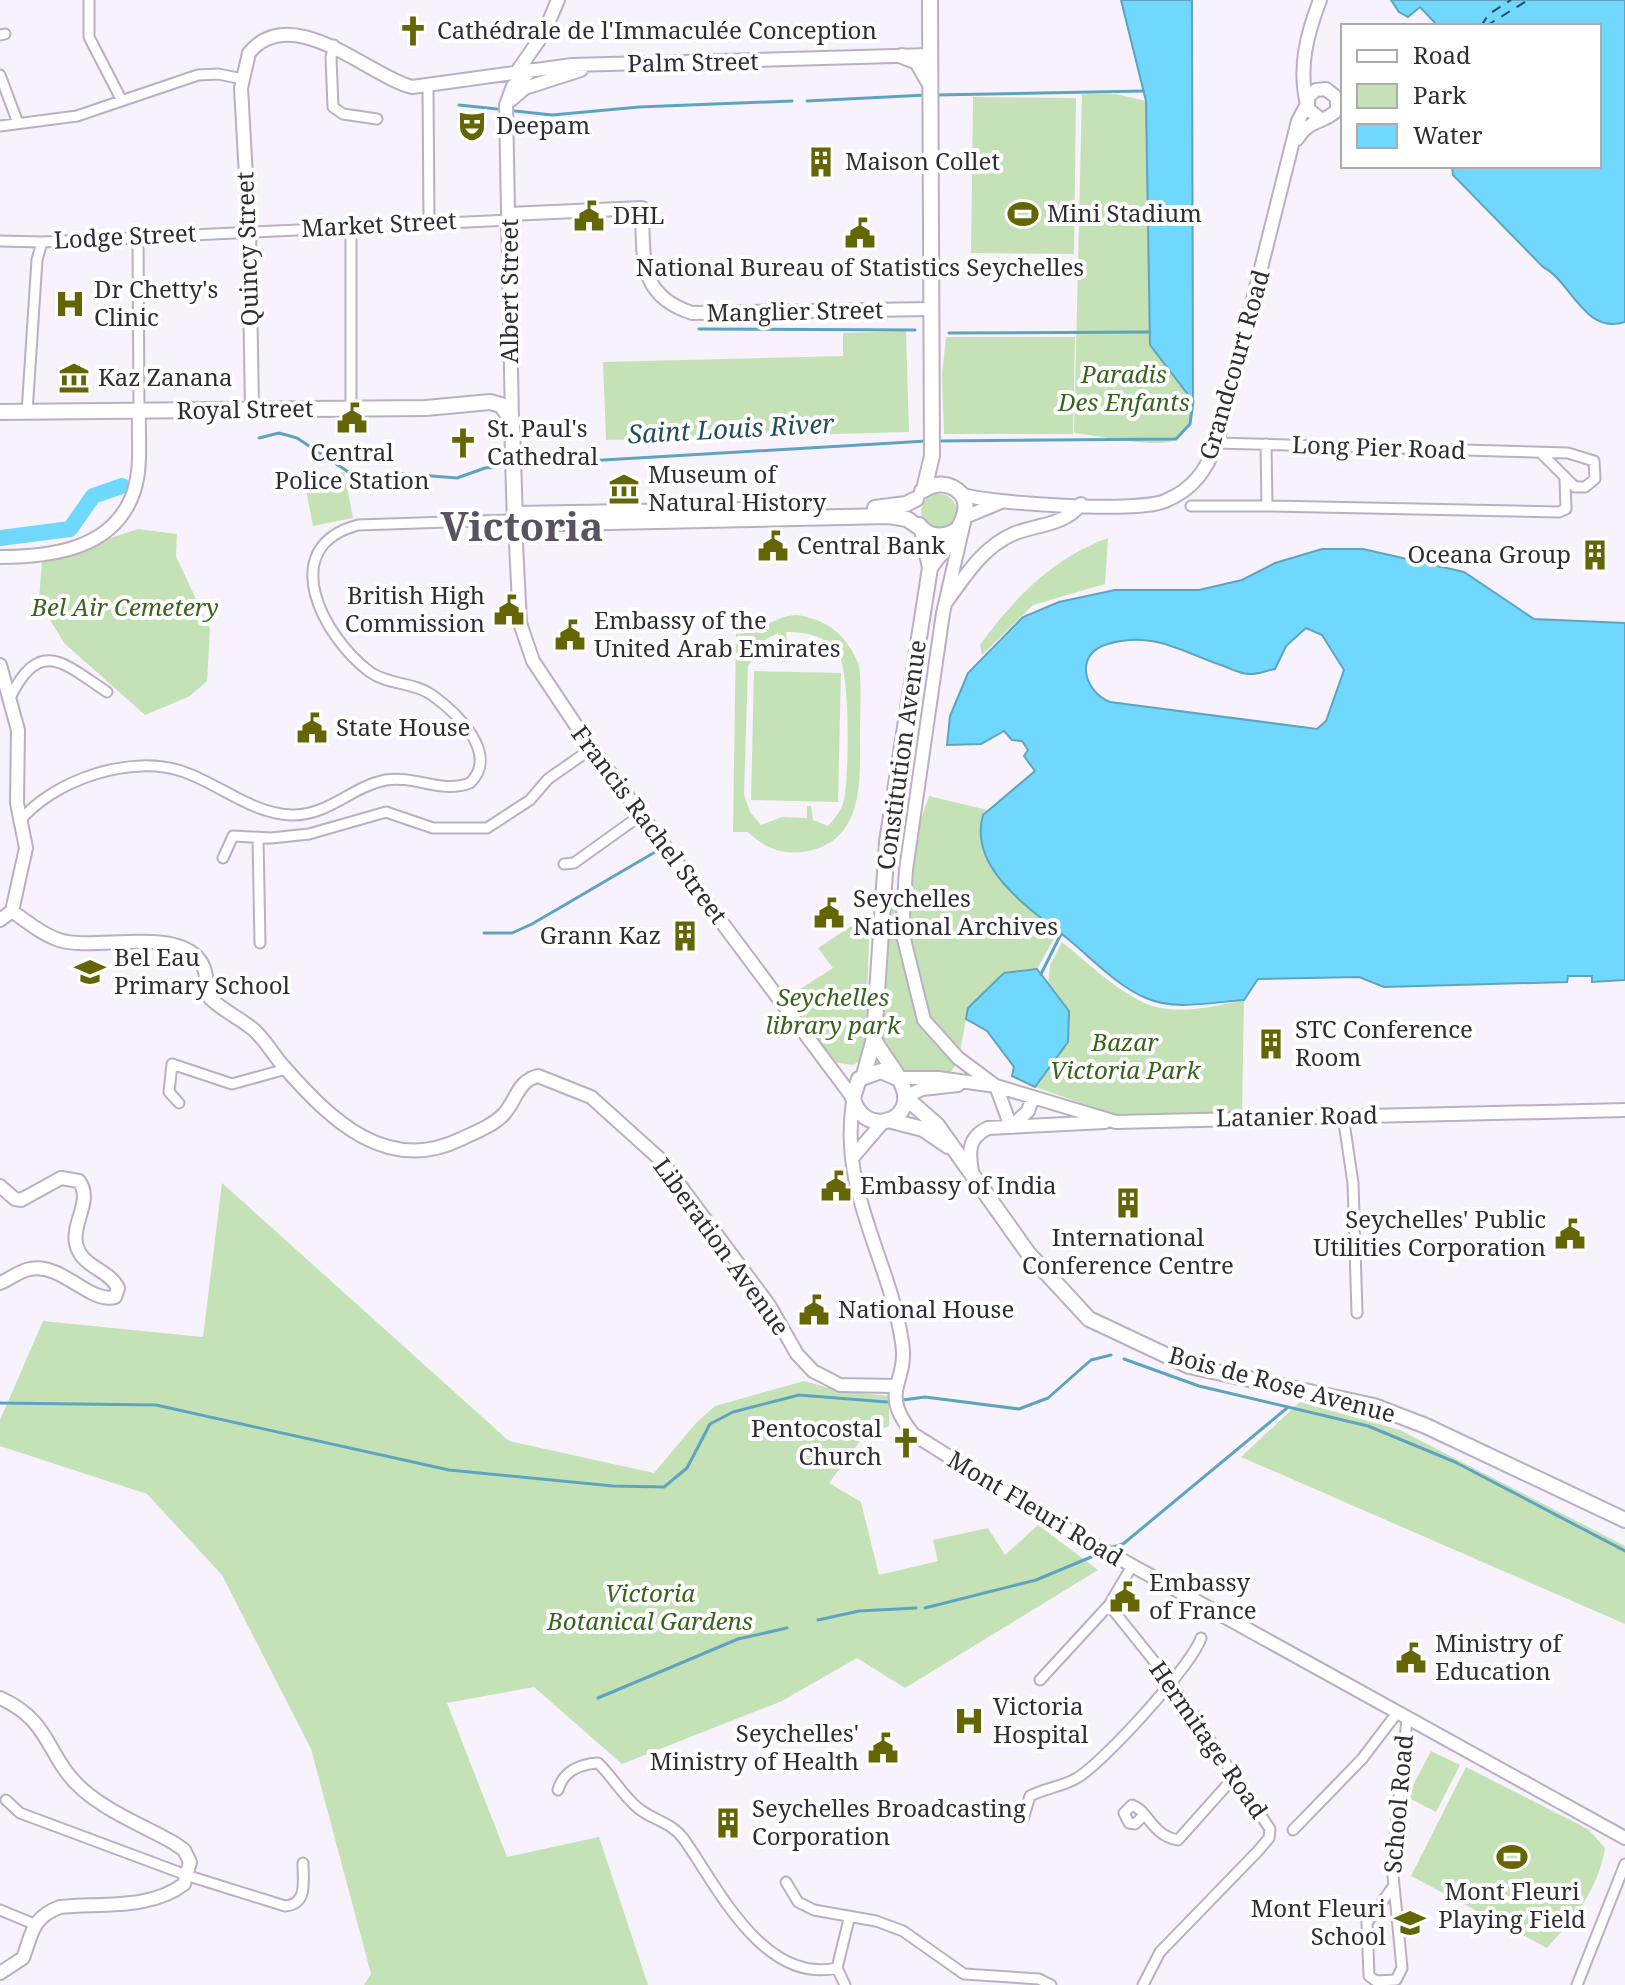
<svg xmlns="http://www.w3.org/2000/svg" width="1625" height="1985" viewBox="0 0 1625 1985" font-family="'Noto Serif',serif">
<rect width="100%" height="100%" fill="#f8f2fd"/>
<path fill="#c5e2b7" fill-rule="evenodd" d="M1082 94H1116L1146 101 1150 344 1193 401C1191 415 1190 432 1175 440 1157 449 1096 435 1074 433Z
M973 97 1076 98 1074 254 971 253Z
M906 331 909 432 606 440 603 362 843 356V333Z
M946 337H1075L1073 434H944L942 375Z
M344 472 353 518 313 526 304 480Z
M921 512a18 18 0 1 1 36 0a18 18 0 1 1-36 0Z
M138 529 177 534 176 556 210 629 207 681 190 696 145 715 64 643 39 601 42 560Z
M1108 538 1105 584 1033 605 982 655 980 645C1014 598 1053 558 1108 538Z
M797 615C829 620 847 636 859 665 862 687 860 711 860 733 860 781 865 843 803 852 782 855 763 847 748 832H733L736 634C759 634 772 616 797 615ZM786 632C804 632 825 635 837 651 851 670 849 775 844 800 842 810 834 819 828 826L813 820 811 806H807V818L782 817 761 825 750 812 744 794 748 666 766 639 778 633 782 662 789 661Z
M754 671 841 673 838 802 751 800Z
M929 796 987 810C960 857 1026 907 1058 932L1037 969 1004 973 968 1008 958 1062 947 1077 897 1078 874 1038 877 951Z
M870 914 865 1058 853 1065 834 1062 780 1002 833 968 818 948Z
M1062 942C1087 962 1125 999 1156 1007 1185 1014 1215 1006 1244 1000L1242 1113 1119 1116 1035 1087 1068 1042 1069 1011 1048 983 1050 965Z
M222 1183 509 1441 654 1473 696 1423 715 1406 804 1381 836 1390 889 1396V1426L863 1437 829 1483 861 1502 879 1575 938 1561 933 1540 988 1528 1005 1555 1038 1525 1098 1570 905 1688 857 1658 782 1701 622 1764 534 1687 447 1703 507 1857 599 1837 648 1985H364L371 1974 311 1749 222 1575 147 1494 0 1446V1420L43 1321 203 1337Z
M1300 1402 1400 1430 1625 1546V1624L1241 1457Z
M1431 1751 1460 1765 1436 1812 1407 1797Z
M1466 1767 1588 1829 1605 1848C1598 1890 1575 1917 1547 1948L1411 1876Z"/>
<path fill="#71d8fd" stroke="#5ea4c0" stroke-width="2" fill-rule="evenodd" d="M1121 0H1192L1193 401 1150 345 1146 101Z
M1391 0H1625V322C1584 335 1571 281 1543 267L1453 175 1452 166H1599V26H1438L1420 7 1408 17 1399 12Z
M1322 549H1363L1464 572 1534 619 1625 623V980L1592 982V976H1568L1567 982 1384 987 1359 977 1258 979 1244 1000C1213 1002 1175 1011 1146 998 1115 985 1090 956 1063 935 1029 908 968 868 983 815L1035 771 1024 756 1028 750 1022 741 1012 740 1004 731 981 744 947 745 950 716 968 673 1023 617 1059 602 1115 590H1199L1242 580 1275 563ZM1306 628 1322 635 1344 670 1326 721 1317 729 1110 702C1083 691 1074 653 1108 644 1154 631 1180 651 1221 665 1230 668 1242 675 1251 674 1259 674 1268 670 1275 669L1286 646Z
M1037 969 1069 1011 1068 1042 1035 1087 1012 1076 1014 1067 987 1031 966 1019 968 1008 1004 973Z"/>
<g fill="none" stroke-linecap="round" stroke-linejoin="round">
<path stroke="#5ea4c0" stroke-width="3" d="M935 95 1143 91
M807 101 927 95
M459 105 497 109
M515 111 552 115 639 107 792 101
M699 329 915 330
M949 333 1149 332
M259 438 279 433 297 438 356 477 394 473 457 478 485 468 508 466
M938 441 1176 439 1190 424 1193 401
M519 465 927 441
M484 933H512L532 924 662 848
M1041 974 1061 934
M1124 1359 1199 1386 1368 1426 1455 1462 1625 1551
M903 1400 925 1397 1019 1409 1048 1398 1091 1360 1111 1355
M0 1403 156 1405 449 1470 613 1486 664 1487 687 1468 710 1424 733 1412 799 1395 887 1402
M1113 1547 1123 1544 1287 1408
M925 1608 1036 1580 1096 1555
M818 1620 859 1611 916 1608
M598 1698 738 1639 787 1628"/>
<path stroke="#71d8fd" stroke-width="16" d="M0 538 70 529 93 496 122 486"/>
<path stroke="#224e5e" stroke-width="2" stroke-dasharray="10 8" stroke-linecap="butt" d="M1481 26 1489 14 1511 0
M1486 26 1528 0"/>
<g stroke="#bab0c1" stroke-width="13">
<path id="street" d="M89 0V37L121 99
M0 35 5 34
M334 45 331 57 333 107 343 114 377 119
M0 75 18 123
M428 87 429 222
M0 126 77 116 198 75 218 74 243 79
M351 226V409
M138 237 139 411
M0 241 42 242 510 220
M27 412 37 260 42 242
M1217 443 1568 453 1594 461 1595 479 1585 487H1575L1542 454
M1266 444 1267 506 1559 512 1566 509 1565 480
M1191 506H1267
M11 696C40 637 65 664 107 692
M19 822C53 780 132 753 184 772 221 785 251 813 291 815 329 816 352 786 386 780 415 775 441 794 470 783 500 754 457 713 432 695 414 682 388 685 370 672 323 637 275 547 358 525L508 520
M258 838 260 943
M223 858 233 836 271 838 309 834 386 812 433 828H487L530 800 548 779 591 749
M564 864 574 863 641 815
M179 1103 169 1092 172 1064 232 1084 286 1069
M1343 1116 1353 1183 1357 1313
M1109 1605 1170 1681 1270 1829 1269 1838 1258 1851 1160 1952 1143 1985
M1040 1680 1109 1605 1132 1566
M558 1790C563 1772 579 1764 598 1763 613 1777 622 1795 638 1808 652 1820 671 1822 683 1838 715 1882 762 1985 837 1968L849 1919
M6 1800 20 1813 189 1876 285 1906C308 1904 303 1882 303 1863
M1143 1816 1135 1824 1129 1823 1124 1813 1132 1805C1148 1810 1152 1836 1178 1840L1236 1775
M1023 1819 1030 1796C1045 1788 1062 1787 1077 1778 1103 1763 1192 1665 1201 1638
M1293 1830 1362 1759 1397 1713
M786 1882 798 1902 814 1910 876 1921 903 1931 964 1974 1039 1979 1051 1985
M1392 1888 1367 1923 1369 1976 1376 1981 1396 1980 1402 1968 1392 1865 1407 1719
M0 1910 34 1924
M837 1968 845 1985
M1577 1985 1625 1864"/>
</g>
<g stroke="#bab0c1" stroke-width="16">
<path id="secondary" d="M518 70 544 33 558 0
M511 100 525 88 581 70
M1297 139C1310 118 1324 124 1337 110V98L1326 89 1316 90 1308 97V109L1319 118
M509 214 642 208C644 258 637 295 692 313L930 309
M252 409 249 230 241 88 249 53C292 0 372 78 412 87L572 65 930 55
M512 421 506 105 513 86 532 70
M960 494C991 504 1136 513 1165 501 1194 489 1206 470 1217 443L1298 121 1307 104C1298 68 1307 34 1320 0
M965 517 1001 502
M964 522 943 613 906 870 902 931 924 1020 958 1058 993 1084
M515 524 520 623 533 661 587 742 853 1098
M0 557C52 557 115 549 134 491 142 467 138 436 139 411
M947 601C966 575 982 548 1013 534 1037 524 1064 526 1081 504
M0 665 18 730 17 803 26 848 12 911 0 920
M12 911C27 922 42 934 59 940 92 951 168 928 197 957 208 968 206 985 210 998 223 1011 240 1018 254 1030 266 1041 274 1056 285 1068 331 1120 387 1175 461 1139 476 1132 492 1126 503 1115 517 1100 517 1081 538 1076L591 1097 661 1160 769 1305 797 1354 813 1371 840 1385 895 1386
M897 1078H938L996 1086 1116 1122 1625 1110
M996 1086 1011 1127 1028 1111 1033 1097
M905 1097 922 1089 958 1085
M853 1102C839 1192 889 1257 902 1342 909 1385 877 1389 913 1434L1048 1519 1625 1838
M853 1157 883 1122
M972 1172C969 1153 967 1138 988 1128L1105 1122
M0 1186 15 1199 21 1200 61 1178 79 1181C93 1200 72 1222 76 1243 80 1267 109 1269 118 1288L115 1297C90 1304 61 1262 30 1269 19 1271 10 1279 0 1283
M0 1698C52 1721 46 1757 82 1789 108 1812 144 1826 174 1843L184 1850 190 1862 184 1884C150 1910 100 1903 60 1907 32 1917 32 1934 23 1958L0 1973"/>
</g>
<g stroke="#bab0c1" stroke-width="18">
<path id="primary" d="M902 56 917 62 928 81
M0 412 426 408 490 402 501 405 512 421 515 524 889 516 907 519 920 528
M924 489 932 456 930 0
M922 491C931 485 941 482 952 487 988 505 942 549 930 568
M875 508 906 504 916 499
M515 514 746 510
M919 525C929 538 943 538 957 530
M874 1039C882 1056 902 1076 905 1094 909 1126 861 1134 853 1098L859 1079 881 1071 897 1078
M864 1075 874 1038 887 842 930 568 922 529
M905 1097 937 1125 1028 1253 1089 1319 1189 1366 1374 1406 1426 1426 1625 1520
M888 1120 923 1129 948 1146"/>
</g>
<use href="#street" stroke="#fff" stroke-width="9"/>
<use href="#secondary" stroke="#fff" stroke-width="12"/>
<use href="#primary" stroke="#fff" stroke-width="14"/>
</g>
<defs>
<g id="church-bare" transform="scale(2.4)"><path d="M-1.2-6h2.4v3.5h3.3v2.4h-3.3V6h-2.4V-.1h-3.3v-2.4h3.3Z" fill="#636603" stroke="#fff" stroke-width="2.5" paint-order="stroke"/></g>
<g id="theatre-bare" transform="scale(2.4)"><path d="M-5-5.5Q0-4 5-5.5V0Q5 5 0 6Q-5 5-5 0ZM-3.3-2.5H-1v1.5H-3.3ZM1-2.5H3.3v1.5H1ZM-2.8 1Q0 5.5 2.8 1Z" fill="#636603" stroke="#fff" stroke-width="2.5" paint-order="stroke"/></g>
<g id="building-bare" transform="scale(2.4)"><path d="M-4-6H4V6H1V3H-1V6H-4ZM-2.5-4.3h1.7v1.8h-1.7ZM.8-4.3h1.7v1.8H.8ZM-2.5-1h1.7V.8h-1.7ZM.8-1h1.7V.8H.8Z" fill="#636603" stroke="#fff" stroke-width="2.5" paint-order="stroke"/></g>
<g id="stadium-bare" transform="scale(2.4)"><path d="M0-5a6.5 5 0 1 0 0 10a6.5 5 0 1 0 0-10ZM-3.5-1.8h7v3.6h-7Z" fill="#636603" stroke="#fff" stroke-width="2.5" paint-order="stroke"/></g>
<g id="civic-bare" transform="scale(2.4)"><path d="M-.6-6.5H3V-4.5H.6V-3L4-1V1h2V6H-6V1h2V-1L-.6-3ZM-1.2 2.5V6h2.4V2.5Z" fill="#636603" stroke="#fff" stroke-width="2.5" paint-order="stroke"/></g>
<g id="hospital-bare" transform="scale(2.4)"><path d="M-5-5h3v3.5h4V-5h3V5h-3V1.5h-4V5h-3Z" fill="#636603" stroke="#fff" stroke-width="2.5" paint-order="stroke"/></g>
<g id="museum-bare" transform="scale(2.4)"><path d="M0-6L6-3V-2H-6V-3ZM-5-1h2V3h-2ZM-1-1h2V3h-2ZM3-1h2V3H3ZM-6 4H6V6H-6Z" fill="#636603" stroke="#fff" stroke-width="2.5" paint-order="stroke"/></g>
<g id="school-bare" transform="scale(2.4)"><path d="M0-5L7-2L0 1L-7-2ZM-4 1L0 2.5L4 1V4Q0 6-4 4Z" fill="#636603" stroke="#fff" stroke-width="2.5" paint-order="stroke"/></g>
</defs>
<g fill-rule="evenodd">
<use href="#church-bare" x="413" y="31"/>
<use href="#theatre-bare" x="472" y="126"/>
<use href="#building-bare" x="821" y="162"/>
<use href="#stadium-bare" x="1023" y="214"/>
<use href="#civic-bare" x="589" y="216"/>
<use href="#civic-bare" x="860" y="233"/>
<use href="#hospital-bare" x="70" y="304"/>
<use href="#museum-bare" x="74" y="378"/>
<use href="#civic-bare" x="352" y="418"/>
<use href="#church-bare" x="463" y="443"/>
<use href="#museum-bare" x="624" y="489"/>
<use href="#civic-bare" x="773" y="546"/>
<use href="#building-bare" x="1595" y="555"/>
<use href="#civic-bare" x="509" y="610"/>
<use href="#civic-bare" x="570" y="635"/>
<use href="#civic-bare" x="312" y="728"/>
<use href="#civic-bare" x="829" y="913"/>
<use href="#building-bare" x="685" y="936"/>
<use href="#school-bare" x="90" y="972"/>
<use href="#building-bare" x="1271" y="1044"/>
<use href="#civic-bare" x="836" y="1186"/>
<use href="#building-bare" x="1128" y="1203"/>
<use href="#civic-bare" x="1570" y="1234"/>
<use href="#civic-bare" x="814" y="1310"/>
<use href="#church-bare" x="906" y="1443"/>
<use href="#civic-bare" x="1125" y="1597"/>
<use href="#civic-bare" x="1411" y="1658"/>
<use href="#hospital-bare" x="969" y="1721"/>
<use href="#civic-bare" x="883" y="1748"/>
<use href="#building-bare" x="728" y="1823"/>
<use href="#stadium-bare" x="1512" y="1857"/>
<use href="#school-bare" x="1410" y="1923"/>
</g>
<g text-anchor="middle" stroke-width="8" stroke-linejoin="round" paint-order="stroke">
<g font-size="24" fill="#302c33" stroke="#fff" text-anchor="start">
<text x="437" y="39">Cathédrale de l'Immaculée Conception</text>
<text x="496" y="134">Deepam</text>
<text x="845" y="170">Maison Collet</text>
<text x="1047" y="222">Mini Stadium</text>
<text x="613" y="224">DHL</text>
<text x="860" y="276" text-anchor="middle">National Bureau of Statistics Seychelles</text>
<text x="94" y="298">Dr Chetty's<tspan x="94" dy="28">Clinic</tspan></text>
<text x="98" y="386">Kaz Zanana</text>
<text x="487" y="437">St. Paul's<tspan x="487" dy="28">Cathedral</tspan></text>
<text x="352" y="461" text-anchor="middle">Central<tspan x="352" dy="28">Police Station</tspan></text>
<text x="648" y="483">Museum of<tspan x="648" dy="28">Natural History</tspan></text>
<text x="797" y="554">Central Bank</text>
<text x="1571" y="563" text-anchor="end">Oceana Group</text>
<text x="485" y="604" text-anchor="end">British High<tspan x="485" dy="28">Commission</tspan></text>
<text x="594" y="629">Embassy of the<tspan x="594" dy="28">United Arab Emirates</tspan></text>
<text x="336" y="736">State House</text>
<text x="853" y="907">Seychelles<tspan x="853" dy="28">National Archives</tspan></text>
<text x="661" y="944" text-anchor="end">Grann Kaz</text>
<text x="114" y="966">Bel Eau<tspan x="114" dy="28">Primary School</tspan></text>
<text x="1295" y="1038">STC Conference<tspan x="1295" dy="28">Room</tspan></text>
<text x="860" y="1194">Embassy of India</text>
<text x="1546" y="1228" text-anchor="end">Seychelles' Public<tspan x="1546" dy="28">Utilities Corporation</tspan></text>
<text x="1128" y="1246" text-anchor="middle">International<tspan x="1128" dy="28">Conference Centre</tspan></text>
<text x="838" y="1318">National House</text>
<text x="882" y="1437" text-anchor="end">Pentocostal<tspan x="882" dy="28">Church</tspan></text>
<text x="1149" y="1591">Embassy<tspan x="1149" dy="28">of France</tspan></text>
<text x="1435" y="1652">Ministry of<tspan x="1435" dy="28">Education</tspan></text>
<text x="993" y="1715">Victoria<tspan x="993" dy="28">Hospital</tspan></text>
<text x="859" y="1742" text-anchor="end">Seychelles'<tspan x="859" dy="28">Ministry of Health</tspan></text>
<text x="752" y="1817">Seychelles Broadcasting<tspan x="752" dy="28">Corporation</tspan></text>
<text x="1512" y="1900" text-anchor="middle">Mont Fleuri<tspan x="1512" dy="28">Playing Field</tspan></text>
<text x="1386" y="1917" text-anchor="end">Mont Fleuri<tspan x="1386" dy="28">School</tspan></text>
</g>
<g font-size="24" fill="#302c33" stroke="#fff">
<text transform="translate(693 63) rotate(-1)" y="8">Palm Street</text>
<text transform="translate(379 225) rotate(-3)" y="8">Market Street</text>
<text transform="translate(125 237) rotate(-3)" y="8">Lodge Street</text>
<text transform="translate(248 249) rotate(-92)" y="8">Quincy Street</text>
<text transform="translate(510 291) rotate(-90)" y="8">Albert Street</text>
<text transform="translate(795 312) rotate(-1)" y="8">Manglier Street</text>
<text transform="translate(1235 365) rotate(-74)" y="8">Grandcourt Road</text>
<text transform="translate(245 410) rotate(-1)" y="8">Royal Street</text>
<text transform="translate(1379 448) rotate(2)" y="8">Long Pier Road</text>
<text transform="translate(902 755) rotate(-82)" y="8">Constitution Avenue</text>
<text transform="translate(649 825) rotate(53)" y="8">Francis Rachel Street</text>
<text transform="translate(1297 1117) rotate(-1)" y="8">Latanier Road</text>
<text transform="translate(721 1247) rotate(54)" y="8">Liberation Avenue</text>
<text transform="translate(1282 1385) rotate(15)" y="8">Bois de Rose Avenue</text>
<text transform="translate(1035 1509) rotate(31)" y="8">Mont Fleuri Road</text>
<text transform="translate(1208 1740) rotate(55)" y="8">Hermitage Road</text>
<text transform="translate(1399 1804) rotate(-85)" y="8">School Road</text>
</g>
<g font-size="24" font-style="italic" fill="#38631c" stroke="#fff">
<text x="1124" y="383">Paradis<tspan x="1124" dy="28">Des Enfants</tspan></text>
<text x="125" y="616">Bel Air Cemetery</text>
<text x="833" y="1006">Seychelles<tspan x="833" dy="28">library park</tspan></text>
<text x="1125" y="1051">Bazar<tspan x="1125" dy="28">Victoria Park</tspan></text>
<text x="650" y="1602">Victoria<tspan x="650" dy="28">Botanical Gardens</tspan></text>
</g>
<g font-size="26" font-style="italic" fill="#224e5e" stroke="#fff">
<text transform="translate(731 429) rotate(-3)" y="9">Saint Louis River</text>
</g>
<g font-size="40" font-weight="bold" fill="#5a5260" stroke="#fff">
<text x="522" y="541">Victoria</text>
</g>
</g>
<rect x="1341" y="24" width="260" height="144" fill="#ffffff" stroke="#acabad" stroke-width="2"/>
<rect x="1357" y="50" width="40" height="12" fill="#ffffff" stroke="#acabad" stroke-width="2"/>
<text x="1413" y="64" font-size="24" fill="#302c33">Road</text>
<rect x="1357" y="84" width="40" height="24" fill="#c5e2b7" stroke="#acabad" stroke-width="2"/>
<text x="1413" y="104" font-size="24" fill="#302c33">Park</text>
<rect x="1357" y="124" width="40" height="24" fill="#71d8fd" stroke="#acabad" stroke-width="2"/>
<text x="1413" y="144" font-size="24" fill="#302c33">Water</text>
</svg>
